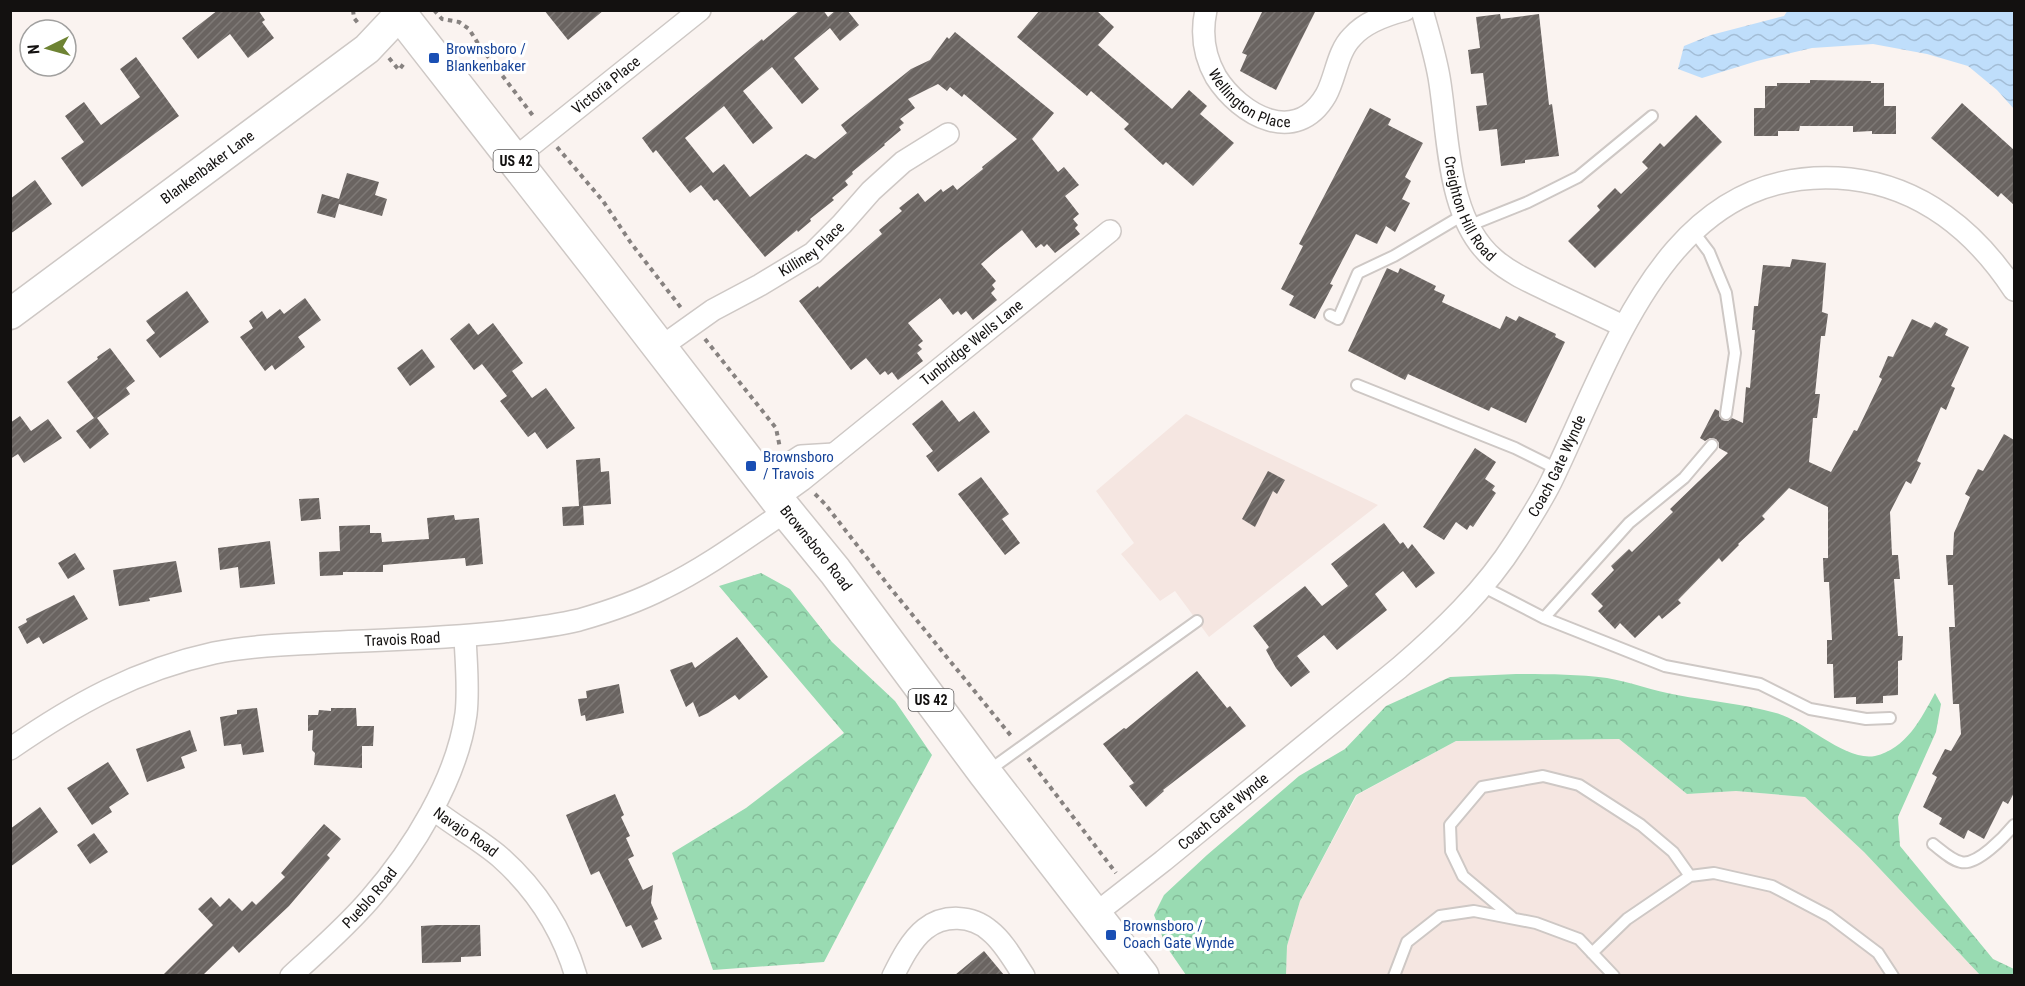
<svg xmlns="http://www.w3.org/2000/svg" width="2025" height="986" viewBox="0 0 2025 986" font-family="'Roboto Condensed',sans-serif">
<defs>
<pattern id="forest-crowns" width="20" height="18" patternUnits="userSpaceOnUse" patternTransform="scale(1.5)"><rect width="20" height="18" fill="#99dbb2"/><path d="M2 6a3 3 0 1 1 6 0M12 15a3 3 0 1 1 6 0" fill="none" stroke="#83bb98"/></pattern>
<pattern id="water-waves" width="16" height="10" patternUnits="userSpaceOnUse" patternTransform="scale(1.5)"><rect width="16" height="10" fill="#bfdefb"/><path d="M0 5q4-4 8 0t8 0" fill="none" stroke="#a3bdd6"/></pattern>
<pattern id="building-hatch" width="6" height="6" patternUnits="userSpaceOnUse" patternTransform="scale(1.5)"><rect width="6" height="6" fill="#6a6461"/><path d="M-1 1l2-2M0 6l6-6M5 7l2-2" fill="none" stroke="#7e7976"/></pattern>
</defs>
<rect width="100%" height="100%" fill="#faf3f0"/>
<path fill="#f5e6e1" d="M1186 414 1378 505 1209 637 1175 591 1160 601 1121 554 1134 543 1096 491Z
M1619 739 1687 794 1736 791 1805 797 1864 852 1980 975 1286 976 1287 946 1300 901 1357 795 1456 741Z"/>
<path fill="url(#forest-crowns)" d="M761 573 790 589 832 642 895 701 932 755 824 962 713 970 672 853 746 808 844 733 719 586Z
M1516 674C1546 674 1576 674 1607 678 1630 682 1654 691 1677 695 1709 701 1745 704 1776 713 1805 721 1846 762 1875 756 1906 749 1921 719 1935 693L1941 704 1936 732 1898 817 1900 846 1993 959 2014 969V975H1980L1864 852 1805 797 1736 791 1687 794 1619 739 1456 741 1356 795 1300 901 1287 946 1286 975H1186L1166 946 1154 915 1164 895 1207 855 1299 776 1345 749 1386 706 1450 677Z"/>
<path fill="url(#water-waves)" d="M1788 10 2014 11V109L1997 90 1968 66 1927 54 1873 44 1812 48 1757 61 1702 78 1678 69 1684 46 1711 35 1784 16Z"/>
<path fill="url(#building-hatch)" d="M218 10H258L265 20 262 22 274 38 248 58 230 34 198 59 182 38Z
M544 10H604L568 40Z
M800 10H823L828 17 836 10H847L859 25 840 41 830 28 794 58 819 89 802 104 772 67 743 91 773 128 753 144 724 106 685 138 713 173 724 164 750 197 806 154 815 159 847 133 841 125 911 69 930 60 947 37 949 39 955 32 1054 113 1032 139 1058 172 1064 167 1079 185 1065 196 1079 214 1073 219 1078 225 1075 228 1080 234 1055 253 1047 244 1044 247 1041 244 1036 248 1022 230 996 251 981 264 996 281 992 285 995 289 991 293 997 300 973 320 966 311 961 315 958 311 953 315 940 298 922 312 908 323 923 341 918 345 922 349 917 353 923 361 898 380 892 372 888 375 885 371 880 375 866 358 851 370 799 301 818 286 819 288 882 234 879 230 902 211 899 208 918 193 925 202 941 189 943 192 953 185 957 190 983 169 982 167 1017 139 964 94 962 97 950 87 947 91 938 84 908 99 915 108 900 119 904 123 899 127 901 130 884 144 885 145 852 172 853 174 845 181 848 185 832 198 834 200 810 219 811 221 798 232 797 230 765 257 717 199 714 201 701 185 690 193 656 150 653 153 642 138 762 39 763 41Z
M1040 10H1096L1114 27 1098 45 1172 109 1189 90 1207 106 1200 114 1234 143 1193 186 1166 162 1163 165 1124 129 1129 124 1091 91 1087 96 1017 37Z
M1263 10H1316L1276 90 1240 71 1247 55 1242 53Z
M1500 14 1501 19 1539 14 1549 105 1552 104 1559 156 1525 160V163L1501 166 1497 129 1479 131 1476 106 1487 105 1483 73 1471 74 1468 50 1480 48 1476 17Z
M136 57 179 116 82 187 61 158 84 142 65 116 84 102 101 125 140 97 120 69Z
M1810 80 1871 81V83H1884V106H1896V134H1872V131L1853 132V126H1800L1799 131H1778V136H1754V108H1765V86H1777V83H1810Z
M1962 103 2014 150V205L2001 193 1998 197 1931 138Z
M1370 108 1391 119 1388 125 1423 143 1405 177 1411 181 1402 199 1410 203 1395 232 1386 226 1377 244 1356 234 1330 284 1333 285 1315 319 1289 305 1294 296 1281 289 1303 246 1299 244Z
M1696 115 1722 142 1595 268 1568 241 1600 210 1597 206 1615 188 1621 194 1648 168 1642 162 1660 143 1664 147Z
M347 173 379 182 375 195 387 199 382 216 339 204 335 218 317 213 322 194 339 199Z
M35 180 52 204 10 234V199Z
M1792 259 1826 263 1822 312 1828 314 1825 336H1821L1815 394H1820L1817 418H1813L1809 462 1831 472 1854 430 1857 431 1882 379 1879 377 1888 356 1893 357 1912 319 1931 328 1935 322 1948 329 1945 335 1969 347 1951 386 1955 388 1946 410 1941 407 1917 461 1921 463 1911 484 1906 481 1890 512 1892 555H1898L1900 579H1894L1898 636H1903L1902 660 1898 661V695L1883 696V703L1856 704V697L1834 698 1833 664H1827V640H1832L1829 582H1824L1823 558H1828V507L1789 488 1762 516 1765 519 1738 544 1739 545 1722 562 1719 558 1678 600 1681 603 1662 619 1659 615 1635 638 1620 623 1615 629 1598 611 1603 606 1591 594 1614 570 1611 566 1629 549 1632 552 1673 512 1670 509 1728 453 1719 448V443L1716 439 1710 438 1705 441 1700 438 1715 409 1719 411V416L1722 420 1728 421 1732 418 1743 423 1746 387 1750 388 1755 330H1752L1754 306H1758L1763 265 1790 267Z
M1387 268 1398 273 1400 268 1436 286 1434 290 1445 295 1442 302 1500 329 1506 316 1516 321 1519 316 1556 334 1555 337 1565 342 1526 423 1491 407 1489 411 1408 374 1405 380 1348 351Z
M187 291 209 322 160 358 146 340 155 333 146 321Z
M305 298 321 320 298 337 305 347 275 370 272 365 265 371 240 337 253 328 249 321 262 311 267 319 280 309 284 314Z
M469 323 478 335 493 323 523 363 512 371 532 398 546 388 575 428 547 449 535 432 528 437 500 401 507 396 482 364 474 370 450 339Z
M110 348 135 381 126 388 130 394 97 418 109 434 90 449 76 431 94 418 67 382 98 359 97 357Z
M422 349 435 367 410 386 397 368Z
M942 400 959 422 974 411 990 432 938 472 926 456 933 451 912 424Z
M20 416 31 431 48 419 62 438 24 463 18 454 10 459V423Z
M2004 434 2014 440V793L2008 804 2003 801 1984 839 1968 830 1964 839 1939 824 1942 818 1923 807 1937 777 1932 774 1945 749 1951 751 1961 734 1959 704H1953L1949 627H1955L1953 585H1948L1946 555H1953L1954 533 1970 497 1965 494 1978 469 1983 471Z
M1475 448 1496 462 1485 479 1495 486 1492 490 1496 493 1473 527 1470 525 1467 530 1456 522 1444 540 1423 527Z
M600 458 601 472 609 471 611 504 583 506 584 525 563 526 562 507 579 506 576 460Z
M1268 471 1285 480 1277 494 1273 491 1255 527 1242 519Z
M981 477 1009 514 1002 519 1020 543 1005 555 958 494Z
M319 498 321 519 301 521 299 499Z
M454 515 455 520 479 518 483 564 466 566 465 558 383 565V572H343V575L320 576 319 552 340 551 339 526 370 525V533H381L382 542 429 539 427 518Z
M1384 523 1400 544 1403 542 1408 549 1412 544 1435 573 1416 588 1403 571 1375 594 1387 610 1337 650 1324 635 1297 656 1310 672 1291 687 1276 668 1266 650 1269 647 1253 626 1305 586 1322 606 1348 586 1331 564Z
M270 541 275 584 240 588 238 567 220 570 218 548Z
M75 553 85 569 68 579 58 563Z
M176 561 182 592 149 598 150 601 119 606 113 570Z
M74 595 88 619 43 644 39 637 27 644 18 627 27 622 26 619Z
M737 637 768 677 739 700 735 695 708 713 699 717 693 702 686 707 670 670 692 662 695 668Z
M1197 671 1227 708 1230 706 1246 726 1163 790 1164 791 1146 807 1129 786 1134 783 1103 744 1124 728 1126 729Z
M619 684 624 713 586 721 585 715 581 716 578 699 587 698 586 691Z
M257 708 264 752 243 755 241 744 224 746 220 717 237 714V710Z
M331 708H356L357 726H374L373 746H362V768L314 765 315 753 312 750 313 730 308 731V715H318L319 710 331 711Z
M190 730 197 751 181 757 185 768 147 782 136 749Z
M108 762 129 794 109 807 112 812 92 825 67 788Z
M615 794 624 815 621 817 630 836 626 838 634 856 628 859 643 890 653 885 651 903 658 919 654 921 662 939 642 948 631 925 626 927 599 871 591 875 566 815Z
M40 807 58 832 10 867V829Z
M324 824 341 839 327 855 330 858 289 906 239 953 233 946 203 975H163L213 925 198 909 211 897 220 907 229 898 242 911 252 901 256 905 285 877 281 873Z
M94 833 108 852 90 864 77 845Z
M437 925H480L481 956 461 957V962L422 963 421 926Z
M984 951 1004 975H955Z"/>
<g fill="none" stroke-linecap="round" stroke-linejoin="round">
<g stroke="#cec8c5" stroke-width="14">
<path id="lane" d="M1468 226 1528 202 1578 177 1652 116
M1693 231 1709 252 1726 293 1735 353 1726 414
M1330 315 1338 319 1358 273 1394 256 1463 215
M1357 385 1515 448 1557 469
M1482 586 1544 618 1665 666 1760 684 1810 709 1866 719 1890 718
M1544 618 1629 523 1684 478 1712 445
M988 771 1197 621
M1933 844C1941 850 1951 860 1961 862 1977 866 2005 836 2014 825
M1513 918 1463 876 1451 851 1450 825 1482 787 1543 776 1579 785 1641 825 1673 852 1690 876
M1592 953 1627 919 1690 876 1714 873 1772 886 1829 916 1878 953 1893 976
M1394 976 1407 942 1440 916 1474 911 1536 923 1579 939 1614 976"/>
</g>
<g stroke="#cec8c5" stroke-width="24">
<g id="street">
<path id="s1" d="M1206 10C1201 33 1204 56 1216 77 1240 115 1296 147 1326 95 1336 77 1337 52 1352 37 1365 22 1386 15 1405 10"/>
<path id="s2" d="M1422 10C1428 32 1435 54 1439 77 1449 135 1446 219 1494 259 1511 274 1533 283 1553 293 1577 304 1600 315 1623 326"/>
<path id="s3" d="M514 159 700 10"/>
<path id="s4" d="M661 347 713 310 760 285 813 253 842 224 871 191 903 162 948 134"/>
<path d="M763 481 801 456 834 454"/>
<path id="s5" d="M777 498 802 480 1110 231"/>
<path id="s6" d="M10 749C75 704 136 670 214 653 248 646 283 645 317 643 379 640 441 639 503 632 528 629 554 626 579 620 607 612 637 602 664 588 707 567 746 538 786 511"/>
<path id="s7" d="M433 809C454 826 479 839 500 857 536 889 562 929 576 976"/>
<path id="s8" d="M1095 914 1163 861 1399 668C1442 631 1485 590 1516 541 1528 522 1541 502 1551 482 1614 353 1668 160 1850 179 1922 187 1976 232 2014 290"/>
<path id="s9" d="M291 976C318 951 346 927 370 899 413 850 457 779 466 714 469 689 466 662 465 636"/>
<path d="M893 976C901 960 911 940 925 929 944 914 972 915 990 931 1004 942 1014 961 1024 976"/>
</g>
</g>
<g stroke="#cec8c5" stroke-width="33">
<g id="secondary">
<path id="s10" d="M10 314 367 49 400 14"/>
</g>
</g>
<g stroke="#cec8c5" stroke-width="36">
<g id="primary">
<path id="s11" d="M397 10 597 266 786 511 835 571 985 773 1142 976"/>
</g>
</g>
<path stroke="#878280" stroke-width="4" stroke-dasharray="4.5 4.5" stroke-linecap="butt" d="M353 10 354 18 358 23
M434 10 442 19 459 22 469 29 479 45 534 117
M389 58 399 70 405 62
M557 147 603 201 631 243 682 309
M705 339 776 428 780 448
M815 494 825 504 888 585 1012 737
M1028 758 1116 873"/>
<use href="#lane" stroke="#fff" stroke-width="10"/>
<use href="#street" stroke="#fff" stroke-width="21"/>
<use href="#secondary" stroke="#fff" stroke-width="30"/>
<use href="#primary" stroke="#fff" stroke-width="33"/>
</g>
<g fill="#1a4fb4" stroke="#fff" stroke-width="2">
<rect x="428" y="52" width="12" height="12" rx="3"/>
<rect x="745" y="460" width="12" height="12" rx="3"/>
<rect x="1105" y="929" width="12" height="12" rx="3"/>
</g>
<g text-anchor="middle" stroke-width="6" stroke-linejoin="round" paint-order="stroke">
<g fill="#fff" stroke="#5a5858" stroke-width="1.5">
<rect x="493.5" y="150" width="45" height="22" rx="4.5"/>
<rect x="908.5" y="689" width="45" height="22" rx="4.5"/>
</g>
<g font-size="14" font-weight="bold" fill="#131110">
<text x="516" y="166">US 42</text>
<text x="931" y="705">US 42</text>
</g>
<g font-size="15" fill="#164399" stroke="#fff" text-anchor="start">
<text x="446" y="54">Brownsboro /<tspan x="446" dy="17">Blankenbaker</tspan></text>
<text x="763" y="462">Brownsboro<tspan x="763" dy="17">/ Travois</tspan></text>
<text x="1123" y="931">Brownsboro /<tspan x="1123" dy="17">Coach Gate Wynde</tspan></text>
</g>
<g font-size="15" fill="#131110" stroke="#fff">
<text dy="5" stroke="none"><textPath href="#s3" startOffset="118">Victoria Place</textPath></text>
<text dy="5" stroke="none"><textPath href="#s1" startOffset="111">Wellington Place</textPath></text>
<text dy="5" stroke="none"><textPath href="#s10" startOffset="246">Blankenbaker Lane</textPath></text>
<text dy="5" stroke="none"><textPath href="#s2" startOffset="206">Creighton Hill Road</textPath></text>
<text dy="5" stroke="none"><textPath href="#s4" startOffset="180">Killiney Place</textPath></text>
<text dy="5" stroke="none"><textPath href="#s5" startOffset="249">Tunbridge Wells Lane</textPath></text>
<text dy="5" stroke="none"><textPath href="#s8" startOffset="650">Coach Gate Wynde</textPath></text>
<text dy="5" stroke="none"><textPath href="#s11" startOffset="682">Brownsboro Road</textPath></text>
<text dy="5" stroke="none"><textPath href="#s6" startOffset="416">Travois Road</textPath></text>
<text dy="5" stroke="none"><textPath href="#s8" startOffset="164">Coach Gate Wynde</textPath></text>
<text dy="5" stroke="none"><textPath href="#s7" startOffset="40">Navajo Road</textPath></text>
<text dy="5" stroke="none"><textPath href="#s9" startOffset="111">Pueblo Road</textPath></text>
</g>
</g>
<rect width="2025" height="986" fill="none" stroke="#131110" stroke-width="24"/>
<g transform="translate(48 48) rotate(265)"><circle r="28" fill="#ffffff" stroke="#a1a09f" stroke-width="1.5"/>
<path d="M0-4.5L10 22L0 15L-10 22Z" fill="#6e8333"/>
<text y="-9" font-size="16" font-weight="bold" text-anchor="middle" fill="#131110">N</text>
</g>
</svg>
